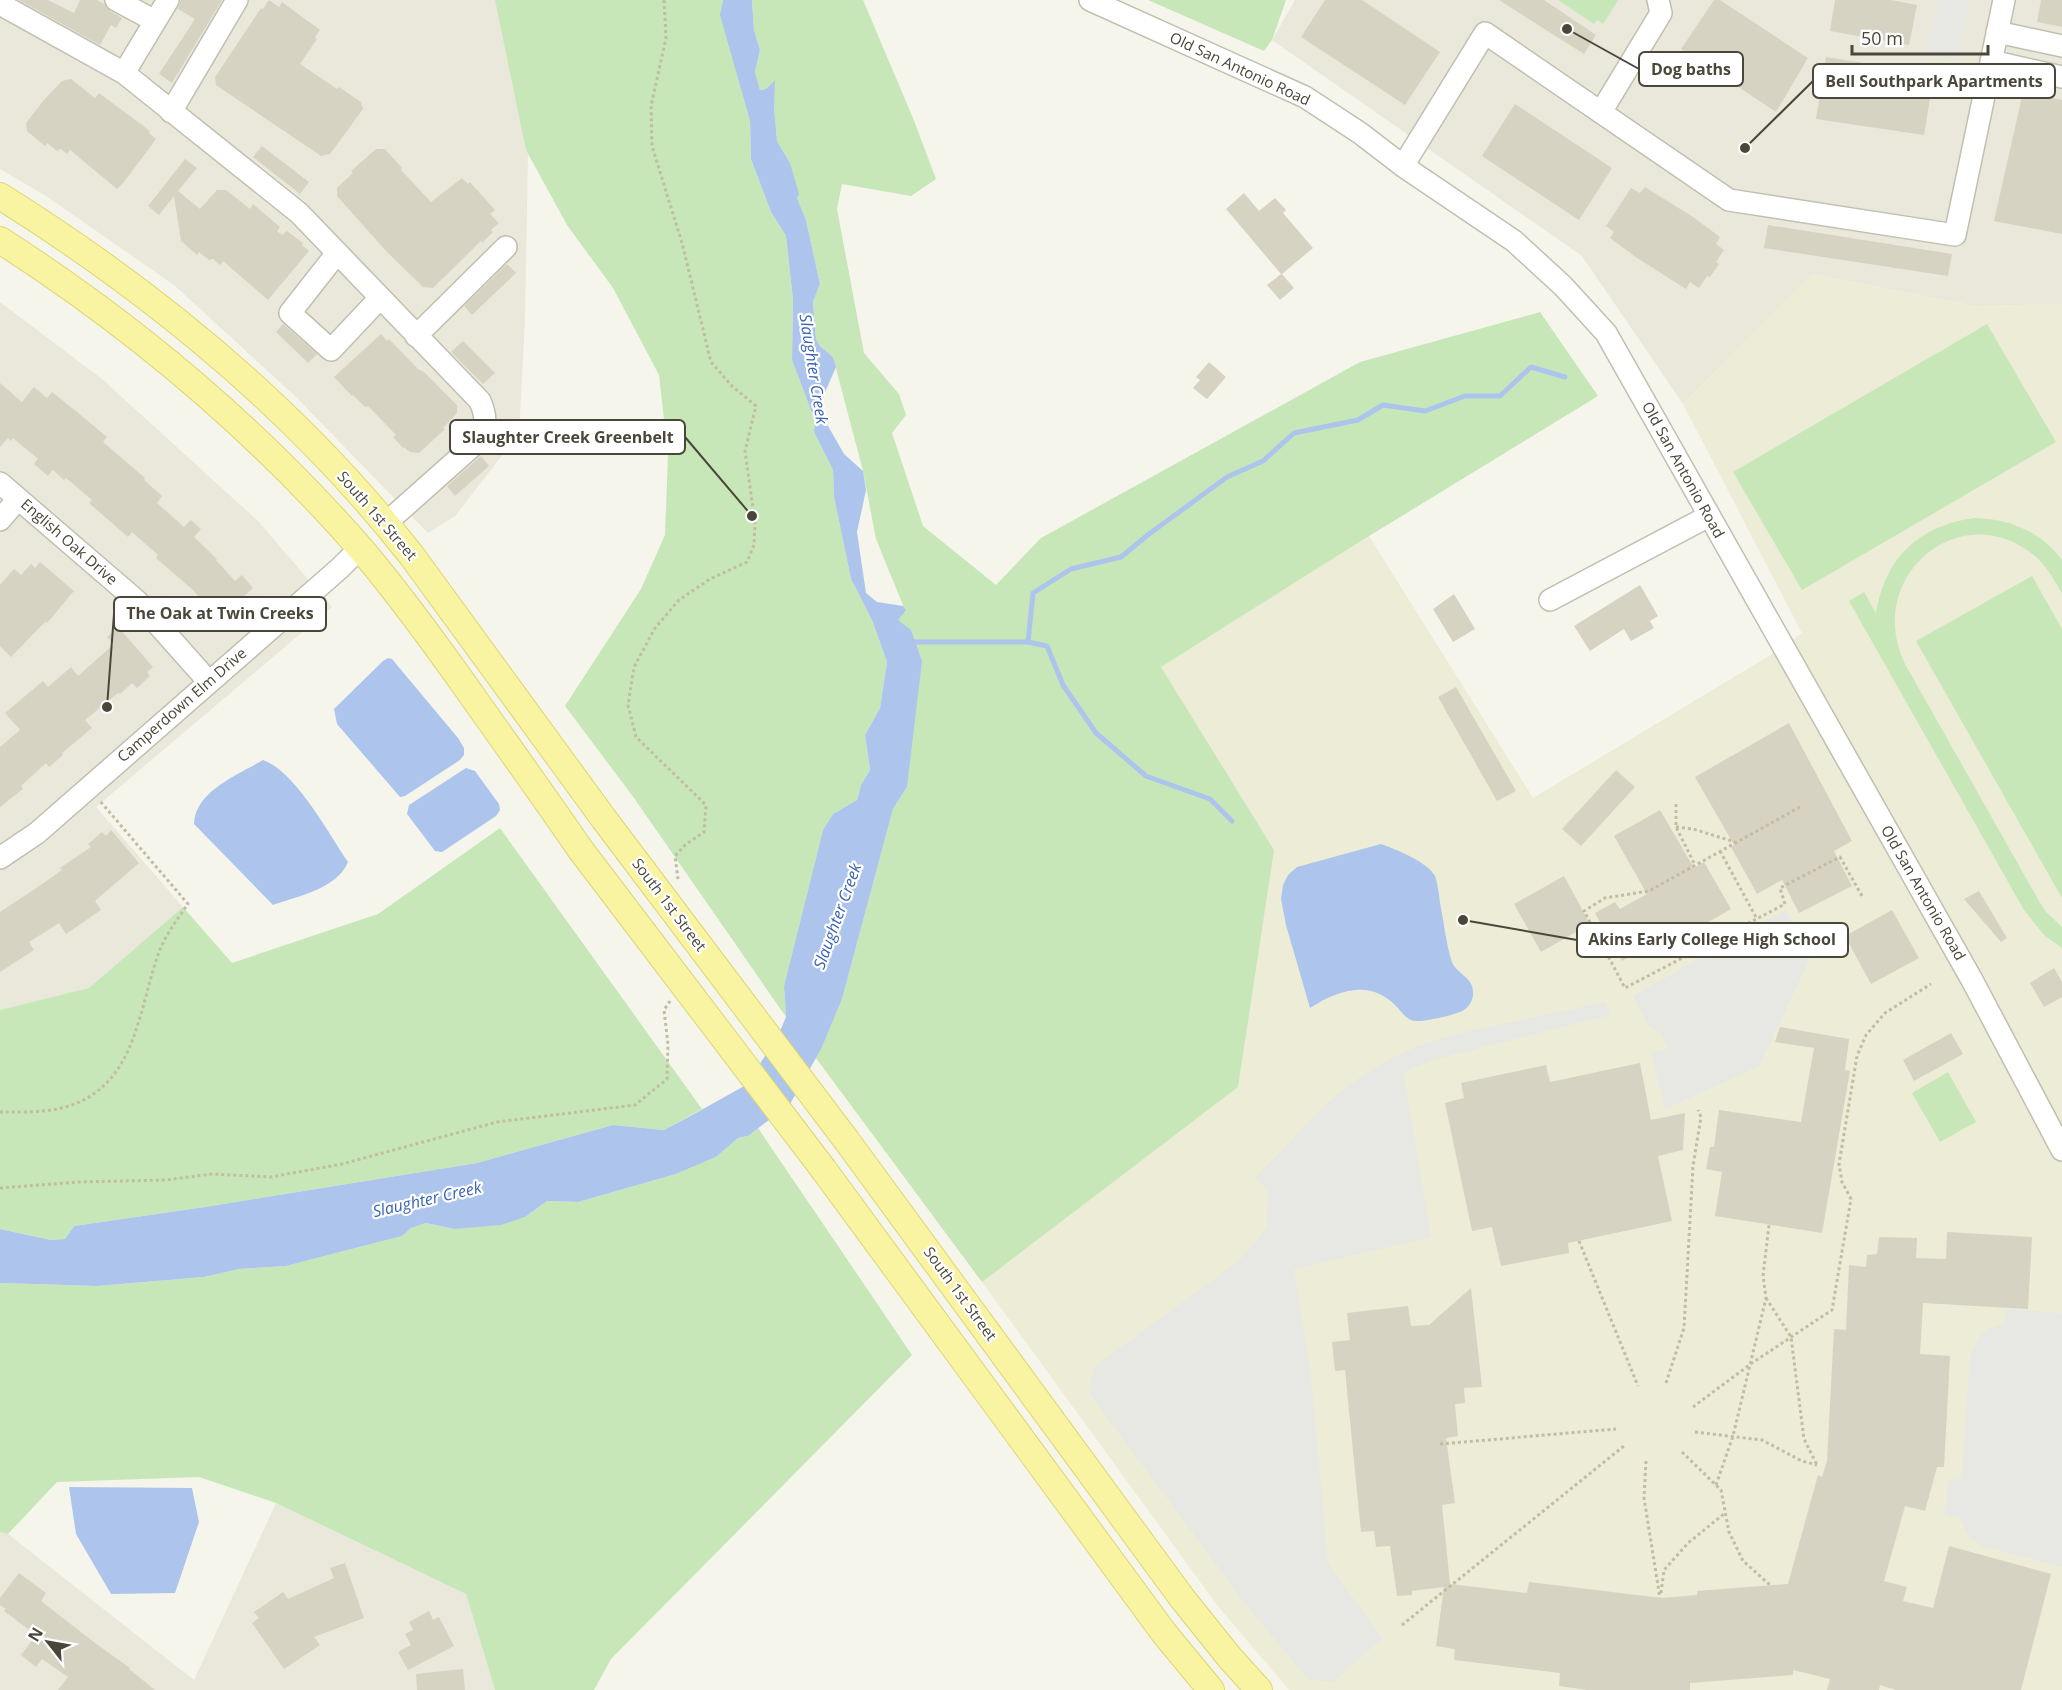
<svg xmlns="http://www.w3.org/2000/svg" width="2062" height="1690" viewBox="0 0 2062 1690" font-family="'Open Sans',sans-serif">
<rect width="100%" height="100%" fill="#f5f5ec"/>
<path fill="#e9e8db" d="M0 0H496L528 153 525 319 519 434 455 516 428 533 296 397 174 285 46 196 0 169Z
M1295 0H2062V304L1975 306 1812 274 1683 404 1582 256 1272 40Z
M0 302 102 379 258 521 332 607 96 807 183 907 89 988 0 1010Z
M276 1503 466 1594 495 1690H0V1532L8 1534 194 1680Z"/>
<path fill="#edecd7" d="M1812 274 1975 306 2062 304V1690H1289L1217 1605 982 1282 816 1058 842 999 885 840 1369 536 1533 798 1769 656 1802 633 1683 404Z"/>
<path fill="#c7e7b8" d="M495 0H723L721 15 750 121 751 159 771 212 786 236 793 300 792 360 815 421 814 432 833 470 834 497 851 579 872 620 887 662 880 708 865 735 870 770 861 785 857 800 833 814 823 830 784 986 786 1017 634 798 565 706 641 589 665 535 668 455 659 375 613 288 567 225 526 150Z
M752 0H863L913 118 936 179 911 196 842 184 837 209 864 353 899 394 906 415 892 433 923 526 996 585 1041 538 1360 362 1540 312 1598 396 1369 536 1161 667 1274 850 1238 1087 982 1282 816 1058 842 999 893 809 907 787 897 620 905 610 876 539 863 471 833 357 820 346 816 339 813 302 820 284 806 220 797 198 790 163 777 141 774 106V81L766 89 760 90 755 72 760 50 754 30Z
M1148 0H1286L1272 40 1264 51Z
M1558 0H1618L1603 24 1597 20 1594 24Z
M1987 324 2056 442 1802 590 1733 472Z
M1975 518C2009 519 2041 531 2062 560V593C2054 580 2047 566 2035 556 1961 494 1863 577 1905 664L2039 901 2046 912 2062 927V948L2044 935 2024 910 1849 601 1864 592 1876 613C1885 558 1919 525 1975 518Z
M2032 576 2062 629V898L1916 641Z
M500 828 702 1109 664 1130 613 1125 477 1163 205 1207 74 1226 65 1239 51 1240 0 1229V1010L89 988 183 907 232 963 378 914Z
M1948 1072 1976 1122 1940 1142 1912 1093Z
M758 1128 912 1355 611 1659 594 1690H495L466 1594 276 1503 199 1477 57 1482 8 1534 0 1532V1283L97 1286 204 1277 239 1269 286 1266 402 1236 411 1228 426 1223 454 1229 525 1217 547 1201 578 1202 676 1174 716 1157 738 1138 748 1136Z"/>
<path fill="#e7e7e3" d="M1938 0H1969L1957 59 1926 53Z
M1785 910 1813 952 1759 1066 1665 1109 1651 1053 1668 1048 1660 1032 1649 1026 1633 996Z
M1605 1002 1610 1015 1436 1059 1403 1072 1431 1237 1294 1269 1310 1370 1328 1564 1382 1638 1333 1682 1308 1679 1245 1603 1089 1393 1094 1367 1239 1261 1267 1228 1268 1190 1255 1178 1327 1103 1362 1076 1388 1060 1417 1046 1460 1033Z
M2007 1309 2062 1313V1567L1983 1546 1970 1538 1959 1517 1945 1515 1948 1480 1962 1479 1970 1357 1980 1336 1989 1329 2005 1323Z"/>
<path fill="#adc5ed" d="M723 0H752L754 30 760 50 755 72 760 90 766 89 775 80 774 106 777 141 790 163 799 194 797 198 806 220 820 284 813 302 816 339 820 346 833 357 836 367 823 397 824 419 844 454 863 471 866 490 857 532 866 593 877 602 903 606 906 610 898 620 911 630 922 661 907 787 893 809 842 999 821 1049 790 1104 748 1136 738 1138 716 1157 676 1174 578 1202 547 1201 525 1217 501 1225 454 1229 426 1223 411 1228 402 1236 286 1266 239 1269 204 1277 97 1286 0 1283V1229L51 1240 65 1239 74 1226 205 1207 477 1163 613 1125 664 1130 694 1114 746 1085 778 1036 786 1017 784 986 823 830 833 814 857 800 861 785 870 770 865 735 880 708 887 662 872 620 851 579 834 497 833 470 814 432 815 421 792 360 793 300 786 236 771 212 751 159 750 121 720 15Z
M388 658 392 659 458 738 464 748V755L460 760 405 796 400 797 337 724 334 709 383 661Z
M263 760C295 771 329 834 348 862 337 889 298 896 273 905L194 824C195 791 238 775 263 760Z
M466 768 475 771 499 804 500 810 496 816 442 852 435 851 407 814 409 805Z
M1381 844C1395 849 1428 862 1435 876 1438 884 1439 895 1440 903 1444 922 1446 944 1452 962 1456 973 1473 978 1473 991 1474 998 1470 1006 1464 1010 1456 1015 1424 1022 1415 1021 1405 1020 1401 1010 1394 1004 1368 979 1336 991 1310 1008L1286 925 1281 899 1283 885 1288 875 1297 867Z
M69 1487 192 1488 199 1522 175 1593 111 1594 76 1534Z"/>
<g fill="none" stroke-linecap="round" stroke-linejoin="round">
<path stroke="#adc5ed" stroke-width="5" d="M908 642H1028L1033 593 1071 569 1121 557 1149 534 1227 477 1263 461 1294 433 1358 420 1383 405 1425 411 1465 396H1500L1531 367 1565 377
M1028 642 1047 646 1063 685 1096 733 1146 776 1210 799 1232 821"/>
</g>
<path fill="#d6d3c2" d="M19 0H48L74 13 80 0H97L104 4 110 11 122 18 116 28 111 25 100 45Z
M181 0H222L172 83 159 74 195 19 178 9Z
M269 0 279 7 282 2 320 30 315 37 317 39 300 64 337 89 339 87 361 102 363 109 330 154 321 156 216 85 215 77 261 8 263 9Z
M1325 0H1362L1440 52 1405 105 1301 37Z
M1499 0H1544L1596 35 1584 54Z
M1714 0H1720L1808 58 1776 112 1681 49Z
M1835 0H1891L1917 5 1909 45 1830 31Z
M2041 0H2062V27L2037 22Z
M1826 57 1934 74 1924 135 1816 119Z
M71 79 95 98 99 93 150 131 149 133 156 139 124 182 117 189 70 150 67 154 61 149 57 151 47 143 45 146 27 131 26 123 44 100 62 81Z
M2023 92 2062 100V234L1994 221Z
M1515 104 1612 168 1579 220 1482 156Z
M262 146 309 182 300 194 253 157Z
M376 149H385L402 168 401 170 431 202 462 178 468 184 470 182 495 210 490 214 499 223 491 230 493 232 482 243 481 241 433 288 423 287 386 251 337 196V188L353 173 351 171Z
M185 159 197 168 178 191 200 209 217 190H226L250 209 253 204 280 227 277 231 282 235 287 231 303 243 302 245 309 251 268 300 223 261 220 265 213 259 209 260 199 252 197 255 181 241 174 196 159 215 148 206Z
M1645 187 1693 217 1720 237 1716 244 1724 250 1716 262 1719 264 1710 277 1707 276 1699 288 1690 282 1686 289 1637 258 1610 238 1614 232 1606 226 1631 188 1640 193Z
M1244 193 1259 211 1275 198 1286 210 1283 213 1313 248 1282 274 1294 288 1280 300 1267 285 1281 274 1226 209Z
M1768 225 1952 254 1948 276 1764 248Z
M507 264 516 273 472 315 464 306Z
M283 324 317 354 308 363 276 332Z
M381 334 387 341 389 339 418 369 424 372 457 405V413L443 428 445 429 419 453 410 452 404 447 403 448 393 437 396 435 374 412 368 406 365 407 353 395 352 396 334 377Z
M463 341 495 373 483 384 451 352Z
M1209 362 1226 377 1207 399 1193 388 1200 380 1196 377Z
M0 383 22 402 34 387 47 398 52 392 77 412 107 437 103 442 145 478 144 480 162 496 157 503 184 527 191 520 201 529 194 537 217 559 216 560 235 581 242 575 253 588 215 622 202 606 205 604 193 590 156 558 158 555 132 532 128 537 89 503 92 500 66 478 64 480 53 470 48 476 34 464 38 459 13 438 11 441 8 438 0 447Z
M481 456 489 466 455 496 447 486Z
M40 562 74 591 47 623 45 622 11 657 0 646V585L14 569 21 575 31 564 35 568Z
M1640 585 1658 616 1650 621 1654 628 1631 641 1624 629 1590 651 1574 626Z
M1454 594 1475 629 1453 642 1433 609Z
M118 627 153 667 147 672 150 676 137 688 132 683 120 694 118 693 85 720 92 728 62 753 63 755 49 767 46 763 21 786 23 789 0 807V747L20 730 5 713 43 681 48 687 71 667 78 676 114 644 107 637Z
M1456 687 1516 791 1497 801 1438 697Z
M1789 723 1852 841 1834 851 1852 886 1799 913 1782 880 1757 894 1731 847 1734 845 1695 777Z
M1616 770 1635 787 1581 846 1562 829Z
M1660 810 1694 868 1704 862 1731 909 1658 951 1653 944 1622 961 1595 913 1615 902 1620 909 1647 894 1614 836Z
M111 830 139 863 95 901 101 910 66 934 59 923 29 942 34 950 0 972V912L35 889 62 870 60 868 91 847 88 844 102 832 106 836Z
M1564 876 1590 924 1541 952 1514 904Z
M1979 891 2007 938 2001 942 1964 899Z
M1892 910 1919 958 1871 984 1845 936Z
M2054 968 2062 982V997L2044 1007 2030 983Z
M1780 1027 1849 1039 1845 1070 1850 1071 1822 1233 1715 1216 1722 1172 1706 1169 1710 1147H1714L1719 1110 1801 1122 1814 1048 1775 1042Z
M1951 1033 1963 1054 1914 1081 1903 1060Z
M1640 1063 1651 1120 1685 1113 1683 1150 1658 1156 1672 1221 1568 1243 1569 1253 1501 1266 1492 1227 1472 1231 1445 1103 1464 1098 1461 1083 1546 1065 1550 1082Z
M1947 1232 2032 1237 2028 1309 1923 1303 1920 1354 1950 1356 1944 1467H1937L1925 1511 1905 1506 1884 1581 1907 1587 1903 1601 1933 1608 1949 1546 2051 1574 2021 1690H1896L1880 1685 1879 1690H1827L1830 1679 1793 1670V1675L1690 1683V1690H1587L1559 1686 1560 1673 1454 1660 1455 1649 1436 1646 1444 1587 1412 1591V1595L1397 1596 1390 1546 1376 1547 1374 1531 1361 1532 1345 1370 1335 1371 1332 1342 1350 1340 1347 1313 1408 1306 1411 1326 1429 1325 1471 1288 1482 1387 1464 1388 1465 1403 1455 1404 1458 1436 1446 1438 1455 1503 1442 1505 1450 1584 1527 1593 1529 1582 1662 1598 1697 1595V1591L1788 1584 1818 1475 1822 1477 1827 1461 1834 1329 1846 1330 1849 1265 1866 1267 1867 1255 1877 1254 1879 1237 1917 1238 1916 1258 1946 1259Z
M345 1563 364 1618 314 1637 320 1645 284 1669 252 1623 259 1618 254 1612 283 1592 288 1599 334 1578 330 1568Z
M19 1573 46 1593 41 1601 95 1643 130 1668 129 1669 155 1690H58L68 1677 42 1659 36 1667 21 1655 36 1635 4 1611 6 1609 0 1605V1598Z
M429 1611 433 1620 439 1617 454 1646 408 1670 398 1652 411 1645 405 1634 413 1630 409 1622Z
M463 1669 465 1690H417L416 1674Z"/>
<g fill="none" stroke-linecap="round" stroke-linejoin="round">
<g stroke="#c1bfaf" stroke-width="24">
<path id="minor" d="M116 0 155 21
M1090 0 1305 97 1360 133 1403 166 1514 241 1563 286 1606 333 1972 980 2062 1150
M0 4 124 73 299 213 480 401C486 415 488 428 477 442L386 523
M1997 32 2062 46
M1991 61 2062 77
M124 73 168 0
M171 112 237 0
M1601 112 1661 13 1658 0
M1403 166 1485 33 1729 200 1955 235 2004 0
M337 253 290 313 331 350 380 298
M416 336 506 247
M0 483 137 601 209 682
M0 520 18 499
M1550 600 1709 516
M0 858 37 833 340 568 360 548"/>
</g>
<g stroke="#ded671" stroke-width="28">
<path id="major" d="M0 196C155 293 299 412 412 556L604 819
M0 240C134 326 256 429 361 549 401 596 437 646 473 697 509 748 545 798 580 849
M847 1141 1182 1598 1230 1658 1259 1690
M824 1170 1164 1633 1211 1690"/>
</g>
<path stroke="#c2bda1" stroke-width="3" stroke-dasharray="3 3" stroke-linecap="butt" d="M664 0 666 38 651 106 652 146 682 243 711 362 732 386 756 406 745 451 755 523 754 545 747 562 710 579 679 600 655 628 634 667 628 705 636 737 706 805 704 832 685 845 675 856 678 879
M1676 804V827L1695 865
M1800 807 1649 891 1605 898 1584 911 1625 988 1785 904 1780 888 1840 857 1862 896
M1676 827 1693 829 1735 842
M1720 851 1757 919
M0 1112C22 1112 47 1113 69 1106 139 1083 138 1005 161 947 168 932 178 918 188 904L100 801
M0 1188 79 1182 166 1180 212 1174 271 1177 342 1164 497 1122 635 1105 667 1079 668 1044 664 1010 670 1001
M1579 1241 1638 1386
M1766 1298 1791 1337 1804 1439 1817 1465
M1666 1383 1684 1328 1693 1166 1701 1117 1698 1110
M1693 1407 1752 1363 1832 1310 1851 1199 1842 1182 1839 1164 1857 1056 1866 1035 1885 1013 1931 984
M1695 1432 1762 1440 1802 1461 1817 1465
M1440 1444 1616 1429
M1682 1452 1721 1490 1729 1532 1743 1561 1770 1585
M1646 1461 1644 1498 1660 1598
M1716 1485 1733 1436 1766 1298 1763 1276 1769 1225
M1661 1593 1664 1570 1688 1543 1725 1513
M1402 1625 1624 1446"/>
<use href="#minor" stroke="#fff" stroke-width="21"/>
<use href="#major" stroke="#f9f4a2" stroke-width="26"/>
<g stroke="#ded671" stroke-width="28" stroke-linecap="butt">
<path id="major-bridge" d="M604 819 847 1141
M580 849 824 1170"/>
</g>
<use href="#major-bridge" stroke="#f9f4a2" stroke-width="26"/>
</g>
<g text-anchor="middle" stroke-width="4.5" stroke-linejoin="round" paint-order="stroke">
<g font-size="15" fill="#4a473a" stroke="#fff">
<text transform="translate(1240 69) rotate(25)" y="5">Old San Antonio Road</text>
<text transform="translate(1683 470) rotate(61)" y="5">Old San Antonio Road</text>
<text transform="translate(377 516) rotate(49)" y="5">South 1st Street</text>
<text transform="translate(69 542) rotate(41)" y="5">English Oak Drive</text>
<text transform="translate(182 705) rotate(-41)" y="5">Camperdown Elm Drive</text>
<text transform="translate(1923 893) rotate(60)" y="5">Old San Antonio Road</text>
<text transform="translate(669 905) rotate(53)" y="5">South 1st Street</text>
<text transform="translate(960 1294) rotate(54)" y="5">South 1st Street</text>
</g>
<g font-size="16" font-style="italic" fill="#3862b1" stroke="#fff">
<text transform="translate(814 369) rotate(81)" y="6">Slaughter Creek</text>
<text transform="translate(837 916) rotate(-70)" y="6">Slaughter Creek</text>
<text transform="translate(427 1199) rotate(-13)" y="6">Slaughter Creek</text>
</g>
</g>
<path fill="none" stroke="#4a473a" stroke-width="2" d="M1567 29L1639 69M1745 148L1813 81M752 516L685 437M107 707L114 614M1463 920L1577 940"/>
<g fill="#4a473a" stroke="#fff" stroke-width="2">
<circle cx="1567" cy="29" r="6"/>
<circle cx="1745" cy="148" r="6"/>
<circle cx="752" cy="516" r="6"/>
<circle cx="107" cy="707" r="6"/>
<circle cx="1463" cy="920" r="6"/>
</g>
<g fill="#fff" stroke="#4a473a" stroke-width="2">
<rect x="1639" y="52" width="104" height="34" rx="6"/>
<rect x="1813" y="64" width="242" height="34" rx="6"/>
<rect x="450" y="420" width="235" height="34" rx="6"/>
<rect x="114" y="597" width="212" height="34" rx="6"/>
<rect x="1577" y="923" width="271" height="34" rx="6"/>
</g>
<g font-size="16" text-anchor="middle" font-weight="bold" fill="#4a473a">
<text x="1691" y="75">Dog baths</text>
<text x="1934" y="87">Bell Southpark Apartments</text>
<text x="568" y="443">Slaughter Creek Greenbelt</text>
<text x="220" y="619">The Oak at Twin Creeks</text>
<text x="1712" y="945">Akins Early College High School</text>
</g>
<g transform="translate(48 1642) rotate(301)" stroke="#ffffff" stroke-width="4.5" paint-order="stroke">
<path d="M0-4.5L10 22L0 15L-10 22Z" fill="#4a473a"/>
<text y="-9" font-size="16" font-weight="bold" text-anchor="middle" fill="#4a473a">N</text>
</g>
<path d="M1852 45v9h136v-9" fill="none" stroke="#4a473a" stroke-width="3"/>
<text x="1861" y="45" font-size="18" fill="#4a473a" stroke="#ffffff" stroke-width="4.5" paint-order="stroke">50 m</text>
</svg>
